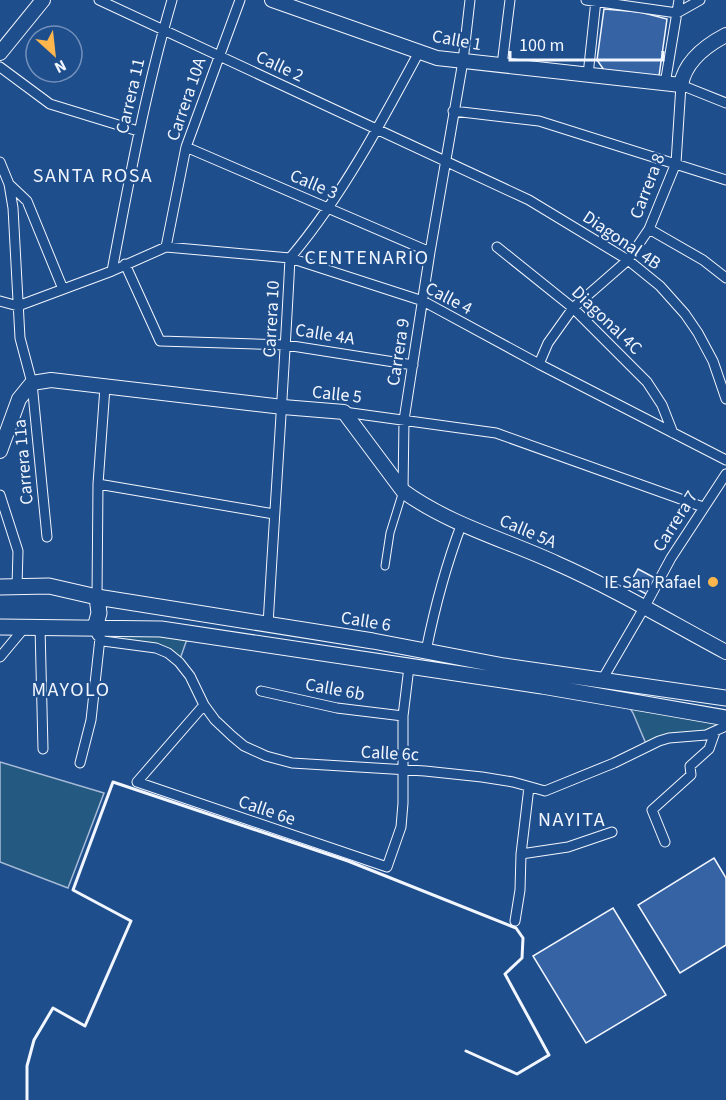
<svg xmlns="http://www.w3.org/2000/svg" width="726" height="1100" viewBox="0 0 726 1100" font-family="'Source Sans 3',sans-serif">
<rect width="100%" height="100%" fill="#1f4e8c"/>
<path fill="#245a82" stroke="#a8bbd7" stroke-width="1.5" d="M161 629 192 638 186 642 179 662 168 653 97 635Z
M626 702 726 726 647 746 633 713Z
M0 762 104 793 68 888 0 862Z"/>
<path fill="#3563a3" stroke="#f2f6ff" stroke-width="1.5" d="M604 9 640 12 667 19 659 76 604 70 597 60Z
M638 569 657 579 648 595 629 585Z
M714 858 726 878V945L680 973 638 905Z
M613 908 666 995 586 1043 533 956Z"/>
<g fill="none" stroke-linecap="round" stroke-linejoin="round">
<g stroke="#f2f6ff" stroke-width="9">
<path id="pedestrian" d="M385 566 390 533 403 491"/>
</g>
<g stroke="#f2f6ff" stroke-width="11">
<path id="minor" d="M99 0 529 200 628 260 660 286 685 314 698 333 713 361 726 399
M586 0 677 13 700 0
M502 65 510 0
M0 67 50 104 138 131
M588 75 596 0
M665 84 679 0
M453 111 539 121 726 180
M186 147 430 252
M0 162 9 184 13 208 20 338 32 383 47 537
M9 184 27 201 63 289
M649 229 703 260 726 278
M166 247 186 147 240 0
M497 247 573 308 647 382 662 405 673 433
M125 264 160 341 286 345 413 365
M112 271C129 180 146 89 172 0
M0 301 18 306 112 271 166 247 290 258 423 301 539 364 726 460
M539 364 548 343 573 308 628 260 649 229 676 163 681 85 726 103
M344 412 496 433 703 507
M98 484 274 514
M403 490 404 420 430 252 463 61 470 0
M0 495 18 551 17 586
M97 597 98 484 105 387
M268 625C275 503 284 380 290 258 341 198 382 121 419 52
M40 627 43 749
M95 628 97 635 103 641 156 648 168 653 179 662 190 676 204 705 215 720 232 736 244 746 266 756 292 763 425 771 482 777 513 782 545 791 614 763 659 741 669 738 706 735 726 726
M426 651C435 606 446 565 462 523
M0 657 25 627
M602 680 644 608 671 558 726 474
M261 691 337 708 403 716
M204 705 137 782 387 867 401 827 403 803V716L409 667
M80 763 91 720 100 638
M665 842 652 810 691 775 690 766 709 749 715 732
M521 854 568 847 612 832
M515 921 520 890 521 854 529 787"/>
</g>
<g stroke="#f2f6ff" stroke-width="16">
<path id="secondary" d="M272 0 437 58 681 85C685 61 705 46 726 35
M0 53 43 0
M0 451 19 399 32 383 51 380 283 407 344 412 403 491C448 524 506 540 556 563 615 589 670 622 726 652"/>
</g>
<g stroke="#f2f6ff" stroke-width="17">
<path id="trunk" d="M0 587 49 586 97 597 373 641 504 666 726 698
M0 627 161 629 542 686 726 718
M95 628 99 613 97 597"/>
</g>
<use href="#pedestrian" stroke="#1f4e8c" stroke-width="7"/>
<use href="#minor" stroke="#1f4e8c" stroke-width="9"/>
<use href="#secondary" stroke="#1f4e8c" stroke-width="14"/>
<use href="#trunk" stroke="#1f4e8c" stroke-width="15"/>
<path stroke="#f2f6ff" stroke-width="3" d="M27 1100V1066L34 1040 53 1008 85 1026 131 921 73 890 113 782 348 861 516 928 523 938 522 958 505 974 549 1055 517 1074 466 1051"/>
</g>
<circle fill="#ffb74d" stroke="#1f4e8c" stroke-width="2" cx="713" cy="582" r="6"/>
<g text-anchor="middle" stroke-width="4.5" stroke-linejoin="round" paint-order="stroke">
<g font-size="18" fill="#f2f6ff" stroke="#1f4e8c">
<text transform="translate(457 40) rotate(10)" y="6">Calle 1</text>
<text transform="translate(280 66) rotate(25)" y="6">Calle 2</text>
<text transform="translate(130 96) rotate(-77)" y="6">Carrera 11</text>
<text transform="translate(186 99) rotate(-71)" y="6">Carrera 10A</text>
<text transform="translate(314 184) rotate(23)" y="6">Calle 3</text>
<text transform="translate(647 186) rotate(-69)" y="6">Carrera 8</text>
<text transform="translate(622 240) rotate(34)" y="6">Diagonal 4B</text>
<text transform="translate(449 298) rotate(27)" y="6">Calle 4</text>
<text transform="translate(271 319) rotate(-87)" y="6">Carrera 10</text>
<text transform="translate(607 320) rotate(44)" y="6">Diagonal 4C</text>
<text transform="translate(325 334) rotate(9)" y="6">Calle 4A</text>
<text transform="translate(398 352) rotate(-81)" y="6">Carrera 9</text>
<text transform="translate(337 394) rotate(6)" y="6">Calle 5</text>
<text transform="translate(23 462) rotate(-95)" y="6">Carrera 11a</text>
<text transform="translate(675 521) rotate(-58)" y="6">Carrera 7</text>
<text transform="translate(528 531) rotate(23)" y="6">Calle 5A</text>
<text transform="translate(366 621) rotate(9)" y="6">Calle 6</text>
<text transform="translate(335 689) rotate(10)" y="6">Calle 6b</text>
<text transform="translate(390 753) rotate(3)" y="6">Calle 6c</text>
<text transform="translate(267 810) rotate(19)" y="6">Calle 6e</text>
</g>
<g font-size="18" fill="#f2f6ff" stroke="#1f4e8c" text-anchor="end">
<text x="701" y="588">IE San Rafael</text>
</g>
<g font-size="20" letter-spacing="1.5" fill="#f2f6ff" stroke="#1f4e8c">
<text x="93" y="182">SANTA ROSA</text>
<text x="367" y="264">CENTENARIO</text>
<text x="71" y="696">MAYOLO</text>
<text x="572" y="826">NAYITA</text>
</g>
</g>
<g transform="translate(54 54) rotate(153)"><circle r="28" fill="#1f4e8c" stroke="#7391ba" stroke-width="1.5"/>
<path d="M0-4.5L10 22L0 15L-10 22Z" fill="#ffb74d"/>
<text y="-9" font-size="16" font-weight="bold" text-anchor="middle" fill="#f2f6ff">N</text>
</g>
<path d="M510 51v9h153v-9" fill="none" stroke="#f2f6ff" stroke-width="3"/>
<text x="519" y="51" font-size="18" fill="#f2f6ff" stroke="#1f4e8c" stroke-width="4.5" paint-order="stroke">100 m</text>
</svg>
